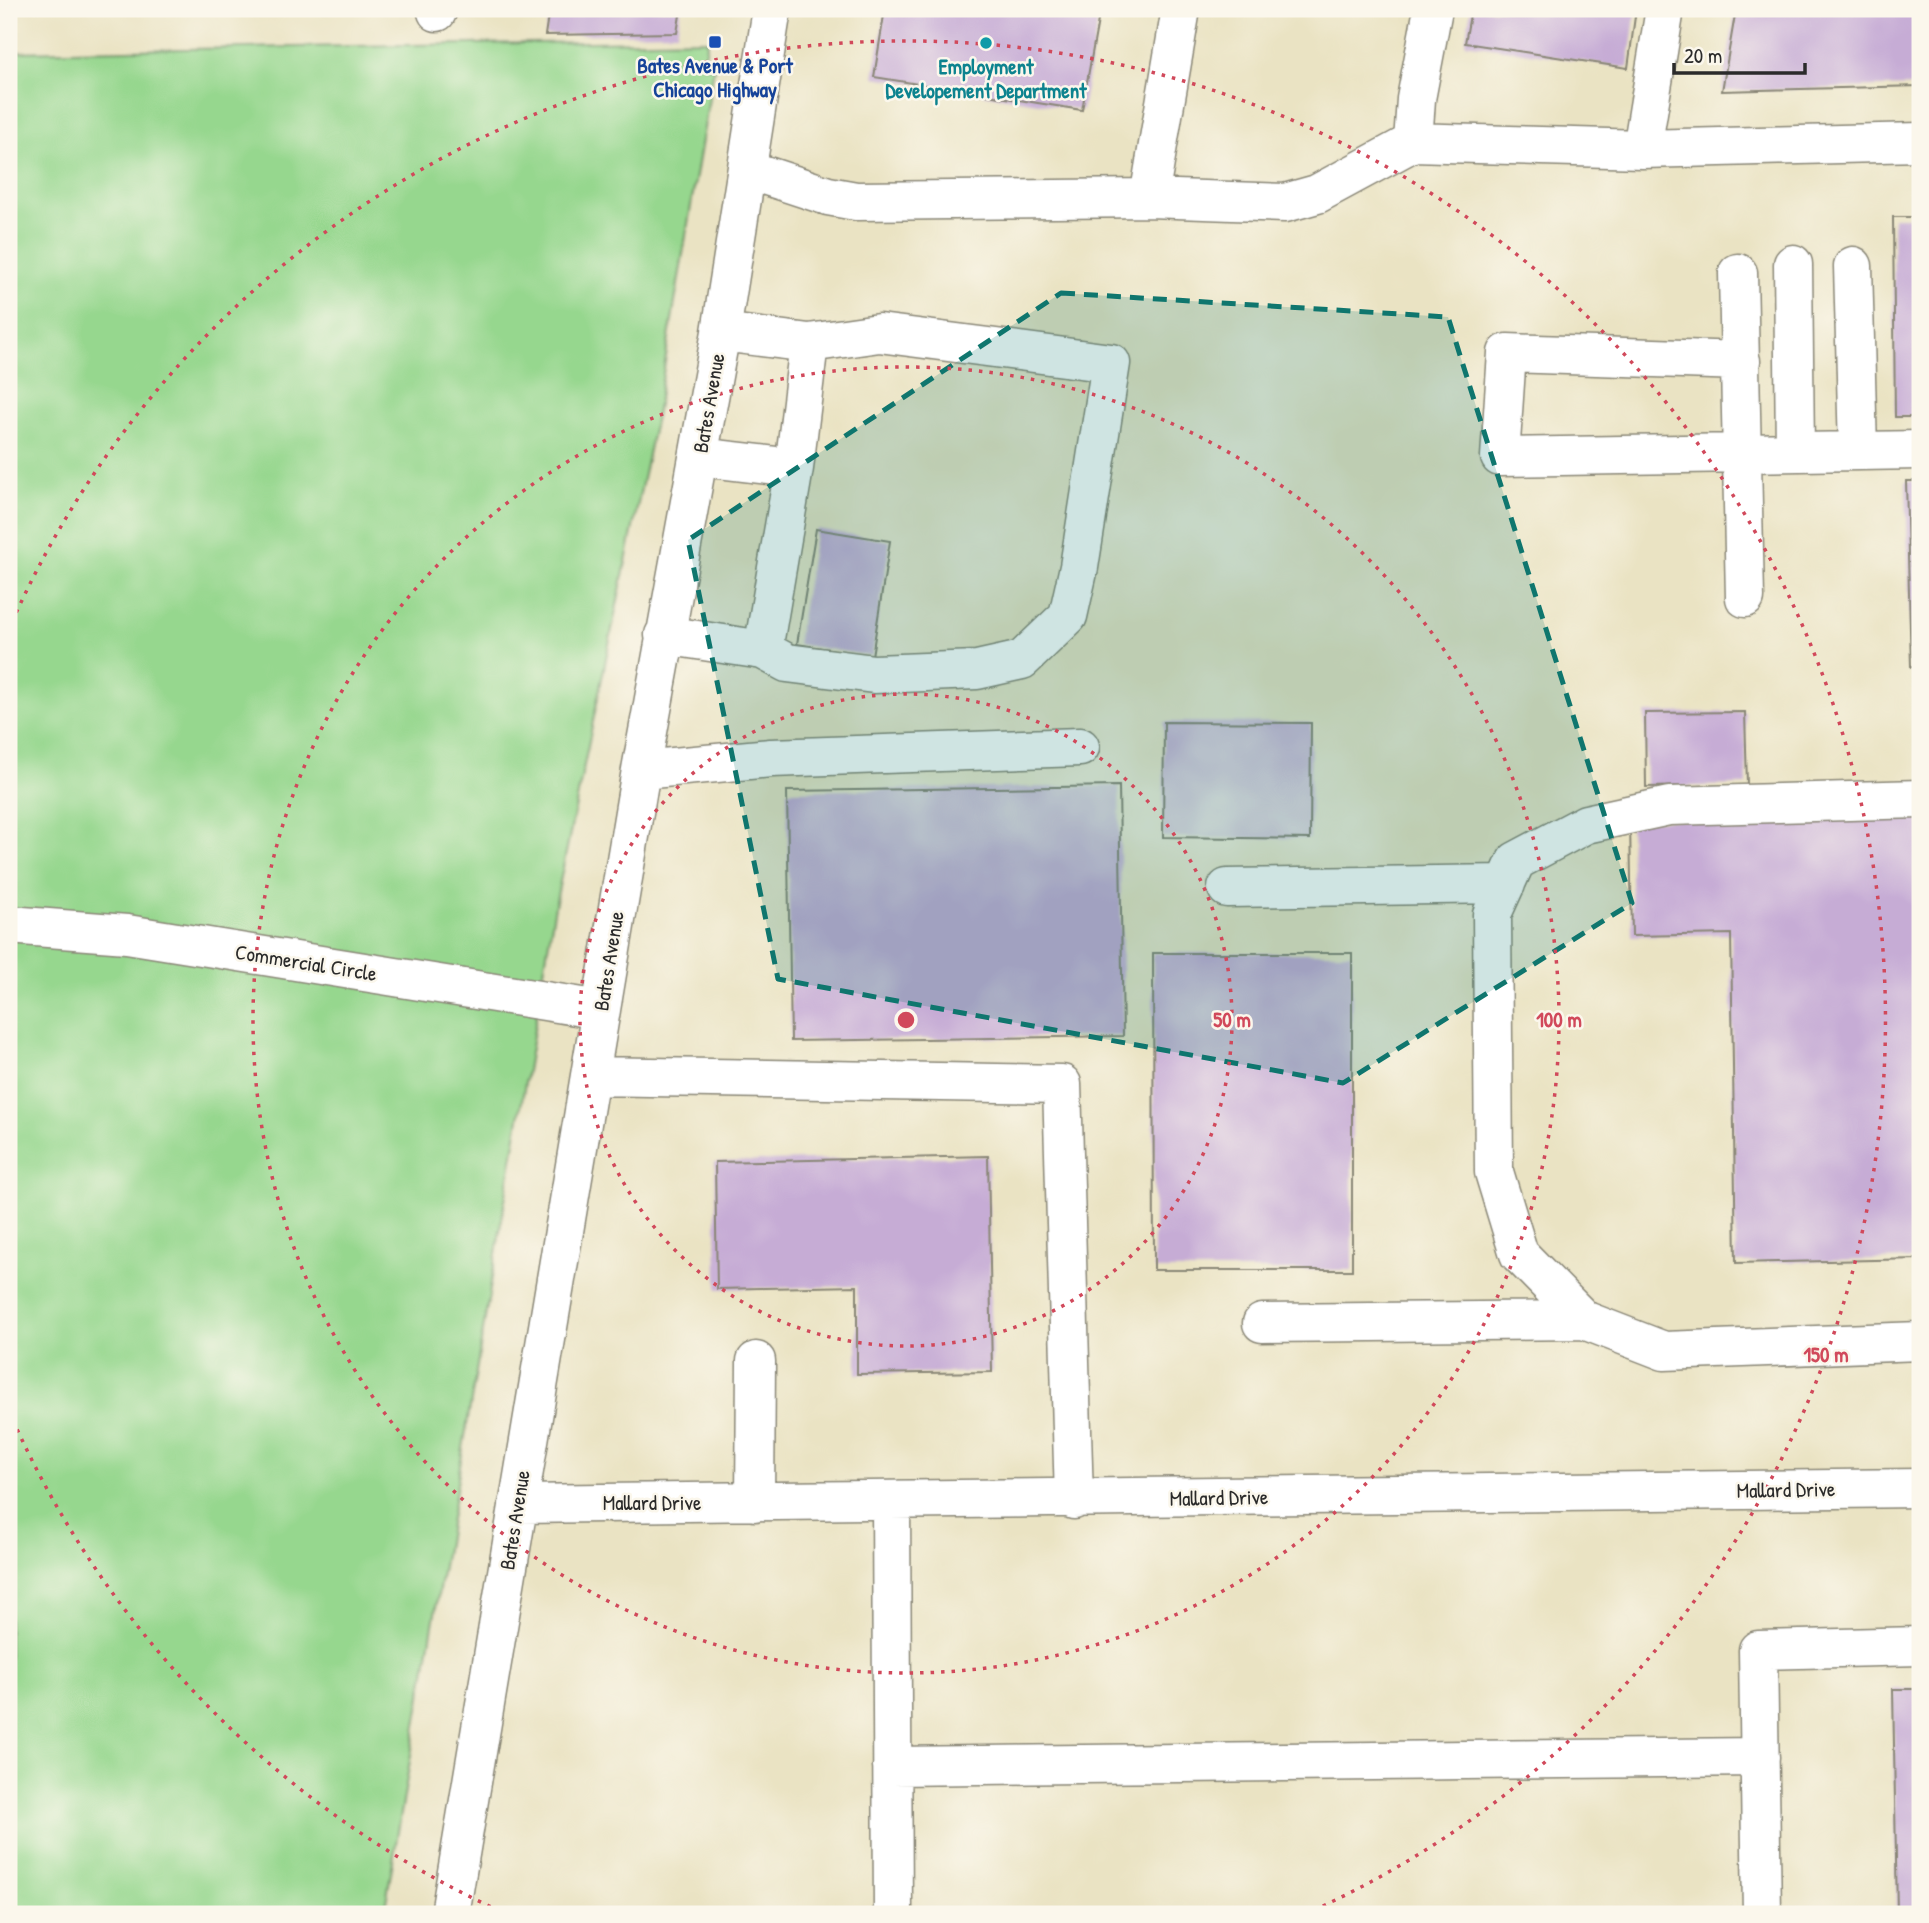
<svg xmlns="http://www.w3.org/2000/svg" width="1929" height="1923" viewBox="0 0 1929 1923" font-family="'Patrick Hand',sans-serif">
<rect width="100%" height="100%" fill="#fbf7ec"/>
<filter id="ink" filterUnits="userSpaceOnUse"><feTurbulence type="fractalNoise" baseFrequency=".0143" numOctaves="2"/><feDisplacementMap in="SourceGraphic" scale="14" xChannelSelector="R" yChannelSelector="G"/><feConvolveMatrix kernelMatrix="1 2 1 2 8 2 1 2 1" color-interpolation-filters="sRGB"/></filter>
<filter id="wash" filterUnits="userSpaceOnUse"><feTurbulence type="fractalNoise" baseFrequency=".00686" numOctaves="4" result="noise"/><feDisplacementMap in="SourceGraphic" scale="28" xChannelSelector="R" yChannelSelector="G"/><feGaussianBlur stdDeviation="1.57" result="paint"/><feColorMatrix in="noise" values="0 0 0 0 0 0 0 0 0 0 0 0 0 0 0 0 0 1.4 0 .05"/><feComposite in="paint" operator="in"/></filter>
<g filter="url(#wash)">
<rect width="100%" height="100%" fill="#eae3c3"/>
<path fill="#96d78e" stroke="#60815c" stroke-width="2" d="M708 40 703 66 714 68 656 416 555 906 384 1914H9V52Z"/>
<g id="blocks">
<path fill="#c6acd5" d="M549 9H681L677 33 545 35Z
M885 9H1100L1082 110 874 77Z
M1471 9H1636L1628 68 1465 43Z
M1736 9H1920V86L1722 91Z
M1893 217H1920V417H1895Z
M1906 481H1920V667H1911Z
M816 529 890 541 872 656 797 644Z
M1745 712 1747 785 1646 787 1645 713Z
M1164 722 1311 723 1310 839 1163 837Z
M1119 786 1123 1036 791 1041 787 791Z
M1920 816V1259L1736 1263 1731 934 1632 936 1630 821Z
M1153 953H1352V1270H1154Z
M988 1156 992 1372 857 1374V1286L717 1289 715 1162Z
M1893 1689H1920V1914H1897Z"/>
</g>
</g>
<g filter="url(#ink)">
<use href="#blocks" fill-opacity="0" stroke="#8a8777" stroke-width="2"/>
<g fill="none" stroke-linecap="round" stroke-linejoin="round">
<g stroke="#8a8777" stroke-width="41">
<path id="minor" d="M437 9V12
M1413 142 1416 99 1433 9
M1642 149 1665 9
M749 170 828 196 856 201 1149 198 1285 203 1317 194 1413 142 1642 149 1920 142
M1149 198 1181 9
M1793 264 1795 452
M1853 266 1858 451
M1738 273 1745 598
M721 332 809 343 794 468
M1741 361 1507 353 1500 457 1920 450
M664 635 763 650 794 468 700 457
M763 650 787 663 874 674 977 670 1022 660 1068 616 1079 567 1111 363 879 333 809 343
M641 770 771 758 1080 747
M1920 799 1669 806 1586 824 1516 861 1492 914 1494 1172 1519 1254 1584 1320 1664 1351 1920 1341
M1227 888 1506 884
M9 925 127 934 601 1010
M590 1076 1062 1084 1074 1500
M1262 1323 1584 1320
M891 1500 893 1914
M755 1502 756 1361
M518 1504 1920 1488
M892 1766 1760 1757
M450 1914 641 770 721 332 772 9
M1762 1914 1758 1650 1920 1646"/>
</g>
<use href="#minor" stroke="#fff" stroke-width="38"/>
</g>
</g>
<path fill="#0f766e" fill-opacity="0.2" stroke="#0f766e" stroke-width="5" stroke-dasharray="14 9" stroke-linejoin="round" d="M1061 293 1448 317 1632 903 1343 1083 778 979 688 540Z"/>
<g fill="none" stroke="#d1495b" stroke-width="3.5" stroke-dasharray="3.5 7">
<circle cx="906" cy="1020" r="326"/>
<circle cx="906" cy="1020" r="653"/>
<path d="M500 1911A979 979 0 0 1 12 1418M12 622A979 979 0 1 1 1312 1911"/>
</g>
<rect fill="#1a4fb4" stroke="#fbf7ec" stroke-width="2.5" x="708" y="35" width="14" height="14" rx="3.5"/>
<circle fill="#0f9aa8" stroke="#fbf7ec" stroke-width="2.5" cx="986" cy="43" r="7"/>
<g text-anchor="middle" stroke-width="5" stroke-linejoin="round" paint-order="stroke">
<g font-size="21" font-weight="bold" fill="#164399" stroke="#fbf7ec">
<text x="715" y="73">Bates Avenue &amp; Port<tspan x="715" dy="24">Chicago Highway</tspan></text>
</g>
<g font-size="21" font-weight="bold" fill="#0d838f" stroke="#fbf7ec">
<text x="986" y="74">Employment<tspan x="986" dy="24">Developement Department</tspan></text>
</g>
<g font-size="21" fill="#2b2b2b" stroke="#fbf7ec">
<text transform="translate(709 403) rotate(-80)" y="7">Bates Avenue</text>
<text transform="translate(609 961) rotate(-81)" y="7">Bates Avenue</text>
<text transform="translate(306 963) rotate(9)" y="7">Commercial Circle</text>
<text transform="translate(1786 1490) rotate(-1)" y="7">Mallard Drive</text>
<text transform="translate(1219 1498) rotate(-1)" y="7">Mallard Drive</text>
<text x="652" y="1510">Mallard Drive</text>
<text transform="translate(515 1520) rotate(-81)" y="7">Bates Avenue</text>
</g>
</g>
<circle cx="906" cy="1020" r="10" fill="#d1495b" stroke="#fbf7ec" stroke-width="3.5"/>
<g font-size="21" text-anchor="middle" font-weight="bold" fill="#d1495b" stroke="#fbf7ec" stroke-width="5" stroke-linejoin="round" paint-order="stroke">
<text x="1232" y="1027">50 m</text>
<text x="1559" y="1027">100 m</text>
<text x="1826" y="1362">150 m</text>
</g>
<rect width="1929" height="1923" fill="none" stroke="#fbf7ec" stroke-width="35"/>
<path d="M1674 63v10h131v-10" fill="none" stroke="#2b2b2b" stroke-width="3.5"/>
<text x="1684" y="63" font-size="21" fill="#2b2b2b" stroke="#fbf7ec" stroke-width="5" paint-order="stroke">20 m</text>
</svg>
